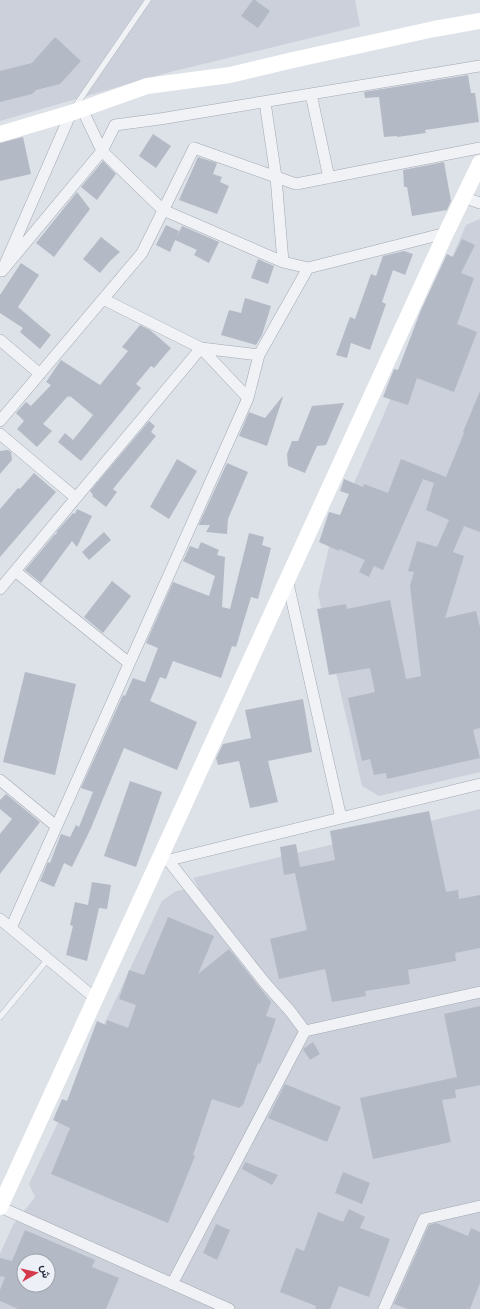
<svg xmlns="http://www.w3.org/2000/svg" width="480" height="1309" viewBox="0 0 480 1309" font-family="Overpass,Vazirmatn,sans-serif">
<rect width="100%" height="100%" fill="#dde1e8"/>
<path fill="#cbd0da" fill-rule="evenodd" d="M0 0H355L360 26 170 72 0 121Z
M480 219V772L379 796 362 786 318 594 332 534 466 225Z
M480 809V1309H0V1254L13 1225 35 1197 29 1184 162 901 176 891 198 887 193 878ZM24 1261H48V1285H24Z"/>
<path fill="#b4bac5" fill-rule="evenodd" d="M253 0H255L270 11 258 28 241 16Z
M55 37 81 61 60 84 36 90 32 94 0 102V71L32 63Z
M468 75 471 93H475L479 122 425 130 426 133 397 137V136L384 137 379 97 365 98 364 92Z
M153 134 171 146 156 168 139 156Z
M23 137 31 174 0 181V143Z
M198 157 217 163 213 174 222 177 220 182 229 186 217 214 179 200Z
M103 161 116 174 97 200 81 187Z
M444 162 451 201 447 210 412 216 407 187H404L403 170Z
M77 192 90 209 54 257 36 243Z
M166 225 179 231 170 252 156 245Z
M182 226 219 242 209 263 194 255 197 250 175 240Z
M101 237 120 252 110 261 100 273 83 259Z
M462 239 475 245 461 273 474 278 457 324 477 332 454 392 417 378 408 405 383 397 394 369 398 370 421 310 447 254 453 257Z
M404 251 413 254 405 275 393 270 382 302 386 304 370 350 351 343 347 358 336 355 350 317 355 319 371 274 376 276 383 256Z
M258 259 274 266 268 284 251 278Z
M21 263 39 275 18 307 51 335 40 349 20 332 23 328 0 313V295Z
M245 298 271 306 262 335 256 345 221 335 229 310 241 313Z
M140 325 150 330 171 348 154 368 151 366 136 384 141 388 81 461 58 442 65 433 73 440 93 415 70 396 69 398 68 396 43 424 52 431 37 447 17 429 24 421 16 413 26 402 31 406 51 385 46 382 61 360 100 385 128 351 122 347Z
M480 391V532L464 526 453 552 464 556 445 618 476 611 480 627V728L473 730 480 758 387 779 386 773 374 775 370 759 362 761 348 698 375 692 370 668 329 675 317 609 346 604 347 609 390 600 406 679 421 676 410 586 414 572 408 571 417 541 437 547 449 520 426 510 434 483 423 479 383 570 374 566 369 577 359 572 365 560 339 549V551L319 542 329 512 340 515 349 494 340 491 344 479 363 487 364 484 388 493 401 459 446 477 464 433 463 432Z
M282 397H283L267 446 239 436 249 412 265 418Z
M344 403 326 445 317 446 305 473 288 466 287 454 292 441H298L312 406Z
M149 421 155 426 151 432 156 436 113 489 117 492 106 507 92 496 93 495 90 491Z
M8 450 11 452 12 460 0 474V451Z
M177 459 197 471 169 519 150 507Z
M227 463 248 472 228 519 227 534 206 532 210 525H199V524Z
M34 473 56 492 0 557V509L18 488 20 489Z
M77 509 92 516 77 547 72 541 41 583 25 570 55 534 56 535 57 531 73 513 75 514Z
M104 532 111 540 89 560 82 552Z
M249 533 264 537 262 545 271 548 258 599 251 597 236 647 232 646 221 678 173 661 166 679 160 677 150 701 197 722 177 770 124 748 91 828 72 867 64 863 54 887 40 881 48 862 50 863 61 834 70 837 76 825 79 827 93 792 81 788 123 695 125 696 133 678 145 682 158 648 146 643 173 582 209 596 215 576 183 561 190 546 198 549 201 542 219 550 217 555 225 557 222 607 230 609Z
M112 581 131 596 103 633 84 617Z
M25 672 76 684 55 775 3 762Z
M303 699 312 752 268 761 278 802 250 808 239 761 218 765 216 758 223 744 251 738 245 710Z
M130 781 162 792 136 867 104 856Z
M6 794 40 822 0 874V834L12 819 0 809V800Z
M429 811 446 892 458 890 459 899 480 895V948L455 953 456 961 408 970 410 984 365 991 366 996 332 1002 325 969 279 979 270 939 307 930 295 873 284 875 280 847 296 844 300 867 335 860 330 831Z
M92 882 111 885 107 909 99 908 87 961 66 955 73 926 70 925 75 902 88 905Z
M168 917 214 936 198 974 229 949 271 1002 266 1016 276 1019 260 1064 258 1063 243 1105 239 1108 212 1099 193 1155 195 1156 168 1223 51 1174 70 1128 53 1120 62 1099 67 1101 97 1021 106 1025 107 1020 128 1028 136 1005 119 999 129 970 144 975Z
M480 1006V1085L455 1090 456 1098 442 1100 451 1142 373 1159 360 1098 457 1077 444 1014Z
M313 1042 320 1054 310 1060 303 1049Z
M285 1084 341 1107 327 1142 268 1118Z
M245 1162 278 1175 272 1185 242 1169Z
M343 1172 370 1183 362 1204 335 1193Z
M349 1209 365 1217 360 1228 390 1239 369 1297 339 1286 330 1309H315L316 1306 280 1292 296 1248 304 1251 318 1212 343 1222Z
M436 1223 468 1236 471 1228 480 1232V1283L470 1309H408L394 1304 429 1225Z
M216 1224 230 1230 217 1260 203 1253Z
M25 1230 95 1260 92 1267 119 1278 106 1309H18L0 1301V1290L5 1277 0 1276V1258L12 1261ZM24 1261H48V1285H24Z"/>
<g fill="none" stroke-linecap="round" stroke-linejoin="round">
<g stroke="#a2a8b2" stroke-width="6">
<path id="lane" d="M74 108 148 0
M0 1017 48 959"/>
</g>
<g stroke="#a2a8b2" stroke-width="12">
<path id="street" d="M311 94 329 178
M265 102 276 177 283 262
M82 109 102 151 163 210 283 262 308 268
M71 113 2 271 102 151 115 125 160 119 480 66
M463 197 480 203
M0 340 40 374
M248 398 201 348 259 355
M0 421 142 253 194 148 296 184 480 148
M0 434 76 498
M15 571 129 663
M287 579 341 818
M0 589 201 348 103 299
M0 780 56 826
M168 860 265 983 290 1011 305 1031
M157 863 480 784
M0 919 96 999
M11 928 248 398 259 355 308 268 446 233
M0 1207 229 1309
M172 1284 305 1031 480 992
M384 1309 424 1219 480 1206"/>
</g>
<use href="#lane" stroke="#f0f2f6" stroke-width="5.5"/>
<use href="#street" stroke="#f0f2f6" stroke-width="11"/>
<path stroke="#fff" stroke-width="16" d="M0 134 71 113 147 86 230 75 293 60 434 29 480 21
M0 1207 446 233 480 163"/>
</g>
<g transform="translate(36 1273) rotate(82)"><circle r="19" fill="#edf0f6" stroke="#9da2ad"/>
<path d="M0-3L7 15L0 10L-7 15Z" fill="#d53a4c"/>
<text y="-6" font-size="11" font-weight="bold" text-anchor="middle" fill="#262e3f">ش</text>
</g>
</svg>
